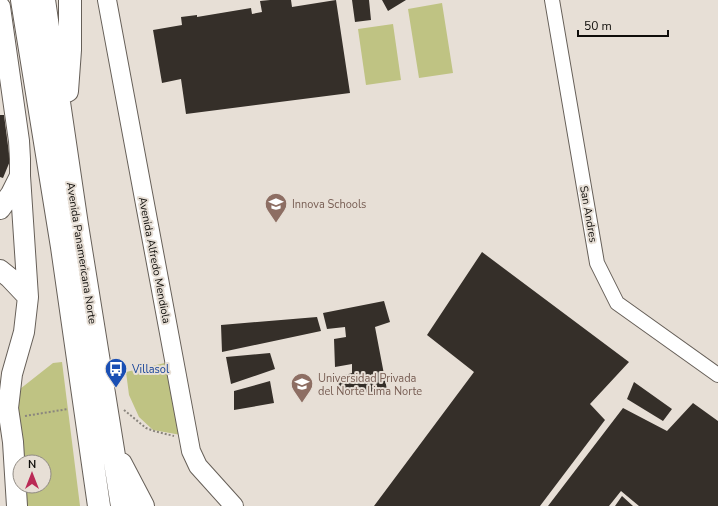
<svg xmlns="http://www.w3.org/2000/svg" width="718" height="506" viewBox="0 0 718 506" font-family="'Nunito Sans',sans-serif">
<rect width="100%" height="100%" fill="#e7dfd6"/>
<path fill="#bfc383" d="M442 3 453 73 419 78 408 9Z
M393 24 401 80 366 85 358 29Z
M62 362 80 506H24L22 486H44V462H21L15 406 20 389 53 363Z
M169 362 181 435 153 430 139 417 129 395 126 372Z"/>
<path fill="#352f29" d="M270 0H291L292 7 336 0 350 93 186 114 181 79 162 83 153 30 182 25 181 17 197 15V17L251 8 252 14 262 12 260 1Z
M352 0H369L371 20 355 22Z
M382 0H406L388 11Z
M0 115H4L10 161 3 178 0 177Z
M482 252 629 362 590 404 605 420 540 506H374L474 372 427 335Z
M384 301 390 322 375 327 387 390 342 395 335 378 352 373V364L335 367 334 339 346 337 345 327 327 329 323 313Z
M317 317 321 331 222 352 221 325Z
M270 353 275 369 231 384 226 357Z
M270 381 274 403 234 410V391Z
M634 382 672 409 663 421 627 399Z
M693 403 718 421V506H639L621 491 609 506H548L623 408 667 431Z
M622 496 633 506H615Z"/>
<g fill="none" stroke-linecap="round" stroke-linejoin="round">
<g stroke="#665f58" stroke-width="16">
<path id="minor" d="M552 0 597 263 617 303 718 375"/>
</g>
<g stroke="#665f58" stroke-width="20">
<path id="tertiary" d="M107 0 191 451 198 466 234 506"/>
</g>
<g stroke="#665f58" stroke-width="22">
<path id="secondary" d="M0 7 19 141 20 159V176L28 297 24 332 12 374 8 408 13 442 17 506
M0 209 11 194 20 176
M0 270 10 278 28 297"/>
</g>
<g stroke="#665f58" stroke-width="24">
<path id="motorway" d="M22 0 62 247 99 506
M44 0 77 225 122 506
M67 91 70 50V0
M121 464 143 506"/>
</g>
<path stroke="#8a857e" stroke-width="2" stroke-dasharray="2 2" stroke-linecap="butt" d="M124 410 146 428 154 431 174 436
M25 416 68 409"/>
<use href="#minor" stroke="#fff" stroke-width="14"/>
<use href="#tertiary" stroke="#fff" stroke-width="18"/>
<use href="#secondary" stroke="#fff" stroke-width="20"/>
<use href="#motorway" stroke="#fff" stroke-width="22"/>
</g>
<defs>
<g id="school-pin" transform="scale(1.15)"><path d="M0 17L-7.5 6A9.5 9.5 0 1 1 7.5 6Z" fill="#8d6e63" stroke="#e7dfd6"/><path d="M0-5L7-2L0 1L-7-2ZM-4 1L0 2.5L4 1V4Q0 6-4 4Z" fill="#fff"/></g>
<g id="bus-pin" transform="scale(1.15)"><path d="M0 17L-7.5 6A9.5 9.5 0 1 1 7.5 6Z" fill="#1a4fb4" stroke="#e7dfd6"/><path d="M-5-6H5V4H4V6H2V4H-2V6H-4V4H-5ZM-3.5-4V0h7V-4ZM-3.5 1.2v1.5H-2V1.2ZM2 1.2v1.5H3.5V1.2Z" fill="#fff"/></g>
<g id="university-pin" transform="scale(1.15)"><path d="M0 17L-7.5 6A9.5 9.5 0 1 1 7.5 6Z" fill="#8d6e63" stroke="#e7dfd6"/><path d="M0-5L7-2L0 1L-7-2ZM-4 1L0 2.5L4 1V4Q0 6-4 4Z" fill="#fff"/></g>
</defs>
<g fill-rule="evenodd">
<use href="#school-pin" x="276" y="204"/>
<use href="#bus-pin" x="116" y="369"/>
<use href="#university-pin" x="302" y="384"/>
</g>
<g text-anchor="middle" stroke-width="4" stroke-linejoin="round" paint-order="stroke">
<g font-size="11" fill="#785e54" stroke="#e7dfd6" text-anchor="start">
<text x="292" y="208">Innova Schools</text>
<text x="318" y="382">Universidad Privada<tspan x="318" dy="13">del Norte Lima Norte</tspan></text>
</g>
<g font-size="11" fill="#0f0d0a" stroke="#e7dfd6">
<text transform="translate(589 214) rotate(80)" y="4">San Andres</text>
<text transform="translate(82 253) rotate(81)" y="4">Avenida Panamericana Norte</text>
<text transform="translate(155 260) rotate(79)" y="4">Avenida Alfredo Mendiola</text>
</g>
<g font-size="11" fill="#164399" stroke="#e7dfd6" text-anchor="start">
<text x="132" y="373">Villasol</text>
</g>
</g>
<g transform="translate(32 474)"><circle r="19" fill="#e7dfd6" stroke="#918b84"/>
<path d="M0-3L7 15L0 10L-7 15Z" fill="#ba2a56"/>
<text y="-6" font-size="11" font-weight="bold" text-anchor="middle" fill="#0f0d0a">N</text>
</g>
<path d="M578 30v6h90v-6" fill="none" stroke="#0f0d0a" stroke-width="2"/>
<text x="584" y="30" font-size="12" fill="#0f0d0a" stroke="#e7dfd6" stroke-width="3" paint-order="stroke">50 m</text>
</svg>
